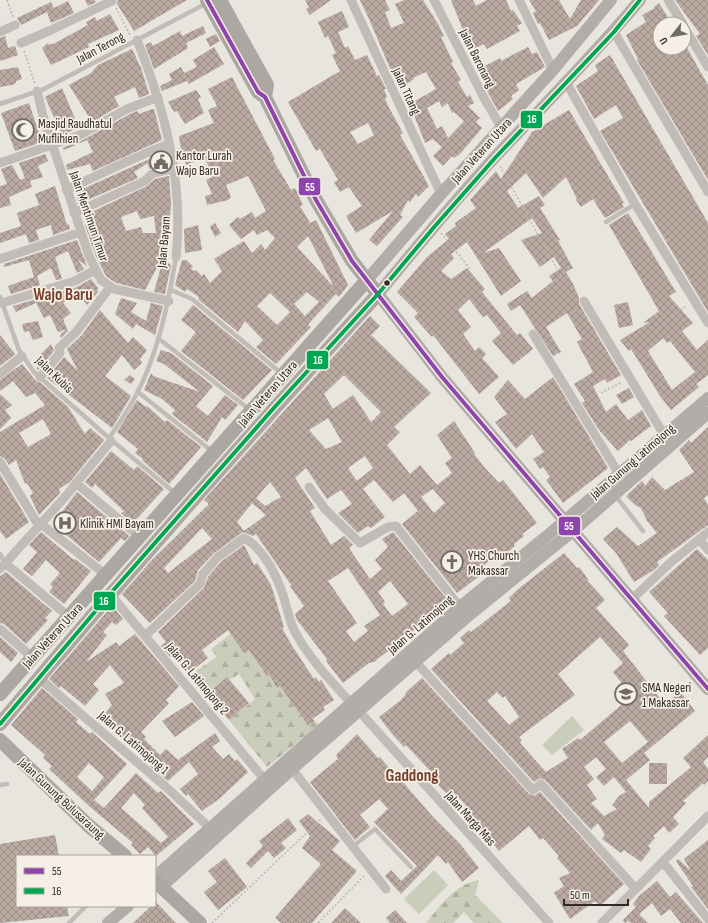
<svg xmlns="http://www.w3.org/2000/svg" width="708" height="923" viewBox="0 0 708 923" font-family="'Sofia Sans Condensed',sans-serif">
<defs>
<pattern id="forest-firs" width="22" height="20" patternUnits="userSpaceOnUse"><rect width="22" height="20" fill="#c9cdba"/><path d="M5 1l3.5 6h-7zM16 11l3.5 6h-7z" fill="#adb0a0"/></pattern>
<pattern id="building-cross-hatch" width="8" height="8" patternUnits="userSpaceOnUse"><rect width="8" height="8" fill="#baaaa2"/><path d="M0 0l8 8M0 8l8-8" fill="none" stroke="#988b84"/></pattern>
</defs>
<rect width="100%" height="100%" fill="#e8e4de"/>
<path fill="url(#forest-firs)" d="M233 632 319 725 267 767 229 720 255 699 239 674 211 691 196 671 217 657 211 649Z
M479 880 475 895 503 923H474L464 912 453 923H426C440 906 455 884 479 880Z"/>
<path fill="#c9cdba" d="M572 716 584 730 552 755 542 745Z
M434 870 448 885 419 914 404 899Z"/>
<path fill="url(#building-cross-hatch)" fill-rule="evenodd" d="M85 0H94L96 2 88 6Z
M118 0H187L134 31 117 4Z
M305 0H331L310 15 306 9 309 7Z
M360 0H385L390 10 385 12 391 28 404 23 395 4 404 0H423L438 24 444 36 441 37 453 62 451 63 461 80 458 82 467 97 470 95 474 103 468 106 480 118 476 122 482 128 460 154 454 158 452 156 443 166 433 156 442 147 433 139 425 143 414 115H416L410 104 436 89 426 72 413 78 414 79 401 88 395 80 369 19ZM439 101 442 107 448 103 452 113 454 112 464 121 448 138 442 126 437 129 427 108Z
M451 0H473L476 6 487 0H506L511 11 513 10 522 23 517 26 520 31 487 49 484 44 474 49 463 30Z
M529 0H559L570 19 581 0H599L577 26 549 40 540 23 538 24 533 13 536 11Z
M675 0H708V55L696 36 700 34Z
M68 1 74 13 51 23 47 12 21 25 17 18 51 2 54 8Z
M659 3 672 24H660V48H687L708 85V180L637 60 638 59 626 35 646 22 642 15 655 8 654 7Z
M342 11 349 27 338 32 345 48 348 46 355 60 367 55 377 76 379 75 386 89H384L387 97 385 98 388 106 403 133 400 135 429 186 418 197 416 194 410 202 408 200 400 215 403 217 377 246 369 240 393 211 356 233 346 216 362 206 349 187 340 192 334 182 338 180 320 149 316 151 288 102 340 71 332 55 336 53 328 36 325 38 318 22ZM368 123 374 135 358 144 350 132Z
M110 14 119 30 88 44 89 47 51 65 42 48 48 43 49 45 55 43 88 25 86 22 95 17 97 21Z
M203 26 206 33 186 43 188 48 154 69 145 45 151 42 153 46 180 31 182 36Z
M216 34 220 41 210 47 206 39Z
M5 36 8 48 15 46 18 55 0 61V38Z
M214 47 224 64 189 84 187 81 162 91 160 86 172 80 169 74 181 67 184 73 197 67 193 60Z
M528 47 532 54 537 52 545 67 516 84 519 90 511 96 513 99 498 111 484 85 490 83 481 68 500 58 501 61Z
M132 49 141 68 149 94 139 98 135 87 114 97 119 106 92 122 69 85 91 73 98 65Z
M610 55 708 223V312L600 131 623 118 616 105 594 119 576 86 598 71 595 65Z
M18 67 22 79 16 81V83L12 85 0 87V70Z
M232 77 275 159 273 160 291 190 295 188 303 205 300 206 310 223 316 220 348 285 339 297 336 294 311 321 308 325 311 327 276 364 256 347 263 340 245 321 238 332 198 299 199 297 187 289 185 292 175 285 182 260H186L193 266 191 268 193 271 196 270 202 276 204 274 210 283 222 271 214 259 244 241 252 253 261 244 265 250 275 238 267 230 257 235 254 230 241 239 229 225 238 217 240 219 252 212 255 218 266 211 248 176 226 185 231 197 228 200 207 205 205 196 212 194 206 180 212 177 205 157 186 165 181 149 179 136 214 123 208 110 217 106 208 89ZM308 236 333 285H332L297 247ZM307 292 319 302 305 316 294 304ZM270 293 290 312 277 325 257 306Z
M62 88 79 128 58 136 57 135 61 133 45 97Z
M196 90 201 97 198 99 204 113 185 124 177 111 174 112 168 102Z
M29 103 42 142 15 151 1 113Z
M152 109H154L162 140 93 171 90 164 67 170 66 165 93 152 87 140 64 150 62 148 83 140 130 114 137 111 139 114Z
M569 110 624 203 622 204 624 207 605 218 593 199 581 207 576 200 577 199 566 177 543 198 526 173 507 191 518 208 539 196 545 205 540 208 560 240 558 241 573 268 566 272 574 286 579 298V304L621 375 607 383 605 379 593 386 606 412 616 404 628 420 642 410 651 426 631 441 630 440 618 451 599 430 582 403 585 401 574 384 593 372 577 342 582 339 567 313 546 327 561 352 553 356 520 305 511 311 507 304 527 291 532 298 553 281 549 276 561 268 554 257 540 267 521 240 542 233 532 218 483 253 499 248 521 281 501 296 467 242 451 254 454 258 441 271 451 279 467 268 485 289 482 292 517 335 520 333 533 349 513 365 492 341 501 333 487 315 483 317 469 299 458 310 471 327 463 334 475 351 479 347 486 354 482 358 499 377 479 394 433 335 432 337 414 317 418 313 397 292 427 257 449 239 445 234 456 226 455 223 476 208 470 200 496 171 501 179 532 132Z
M165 152 167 164 149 169 148 163 134 172 138 178 78 204 76 192Z
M45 154 48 161 38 166 43 177 30 181 32 187 9 197 11 205 0 208V186L7 184 1 169 12 165 20 180 25 178 19 163Z
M169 176 171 203 168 248V263L171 265 165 294 154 292 162 263 160 262 145 290 116 283 106 276 95 254 85 225 87 224 83 216 147 186 155 179ZM137 211 140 219 154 216 156 233H143L141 227 126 231 121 217Z
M55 186 67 225 69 224 70 229 53 235 51 225 36 230 39 240 29 243 26 234 0 243V233L21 226 17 213 39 205 35 194Z
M628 213 676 292 669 296 693 323 682 331 697 350 708 340V375L696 384 699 387 671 410 660 396 631 349 629 351 620 340 650 322 643 323 659 311 609 225ZM663 338 667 343 670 341 695 372 672 390 648 351Z
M215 223 221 233 215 237 210 227Z
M198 225 202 250 185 253 184 229Z
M77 240 87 266 78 260 84 269 77 273 68 251 55 257 62 279 56 280 51 268 37 276 40 285 11 294 8 286 34 277 29 260 4 267V264Z
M91 279 98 288 97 291H99L87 305 76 293 63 303 71 313 63 319 68 331 61 338 60 335 66 329 58 332 50 315 44 318 36 303 16 312 13 306 77 287Z
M121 298 137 303 131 312 146 321 151 303 163 306 155 335 136 324 133 329 115 314Z
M628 302 633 325 619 328 614 305Z
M193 305 272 370 243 400 181 351 196 332 181 320Z
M100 310 128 343 133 337 147 350 140 359 142 363 134 370 122 355 105 376 131 396 112 428 47 378 64 357 78 371 67 349 82 335Z
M370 316 380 326 371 335 431 393 394 427 400 432 387 445 410 474 420 465 437 485 452 473 445 463 452 458 437 435 454 421 475 453 474 454 485 468 499 483 503 480 537 523 522 534 524 536 514 544 515 546 503 556 500 552 478 570 481 575 457 593 402 524 418 511 404 493 393 502 374 480 363 489 385 517 371 528 368 526 358 533 338 513 352 504 341 490 327 499 306 468 295 478 315 508 310 511 331 545 344 536 353 545 349 548 370 579 382 569 375 560 388 547 382 539 393 532 449 602 421 623 422 624 409 634 407 632 396 641 398 644 376 660 377 661 369 663 343 683 326 661 327 659 297 620 295 614 304 606 290 586 291 585 256 534 253 536 243 532 214 553 198 570 195 581 150 623 122 594 152 560 209 504 204 500ZM344 375 381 412 371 422 353 395 333 409 324 394ZM328 418 342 442 326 449 309 430ZM365 456 373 468 357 481 348 468ZM270 482 281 497 265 506 256 498ZM434 488 433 489 445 503 434 513 421 497ZM252 503 266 515 244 531 237 522ZM202 528 212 539 168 573 164 568ZM348 568 380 615 364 626 368 631 354 642 346 631 357 623 328 581ZM390 581 408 604 392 616 383 604 385 602 378 592Z
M38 321 43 337 33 340 29 331 24 332 22 324Z
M0 335 15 354 0 366Z
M51 344 54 351 38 370 36 368 40 365 35 360Z
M161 350 171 353 213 386 196 406 208 416 225 395 238 405 225 420 222 417 207 442 172 414 175 410 162 399 144 390 151 373 153 376 200 392 164 364 156 361Z
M22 364 36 381 41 383 68 407 85 434 90 428 104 440 70 482 59 489 60 493 39 515 30 496 33 493 27 483 25 484 16 460 9 465 5 459 0 456V432L45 405 35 393 26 397 13 381 0 391V380ZM43 419 51 434 28 447 19 433Z
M130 375 135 379 131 384 124 380Z
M553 377 608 468 563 503 546 480 550 477 543 467 540 469 533 459 544 452 532 434 516 449 495 422 507 414 494 397 508 380 525 399Z
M629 388 634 397 622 404 616 395Z
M0 394 12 405 5 410 11 418 0 429Z
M137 400 146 407 147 406 165 422 167 420 201 447 169 484 142 460 143 459 135 453 138 449 117 432Z
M708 427V495L704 498 708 505V525L657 562 659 565 654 570 634 582 616 553 603 539 617 527 638 546 657 533 647 521 641 508 635 505 626 496 642 481 645 486 652 477 665 490 694 472 679 450 689 440 691 443Z
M111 451 134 470 137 466 164 489 133 523 121 513 124 511 95 484 92 488 85 482Z
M0 474 29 522 6 539 0 531Z
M77 492 129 536 125 541 121 538 99 562 53 524Z
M41 532 74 560 75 559 91 571 64 604 49 592 53 587 50 584 60 573 46 560 32 576 23 569 37 552 29 545Z
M244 545 254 565 257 563 271 585 284 627 282 628 291 644 314 679 316 677 319 682 321 680 334 700 323 707 325 710 312 719 314 721 308 725 280 686 277 688 269 674 267 676 249 650 244 653 228 630 202 650 208 658 190 672 173 654 170 657 161 646 166 642 158 632 204 588 208 577 222 561Z
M697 549 708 560V648L700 655 664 616 668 613 649 592Z
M564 553 577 568 579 567 588 579 587 580 605 600 596 608 629 645 623 651 665 705 680 692 695 711 644 753 650 760 626 780 649 808V802L691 767 683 758 708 735V757L703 762 708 769V781L704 785 703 783 683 801 686 803 673 817 679 824 669 833 664 826 653 836 655 838 648 846 651 849 641 862 624 850 621 853 602 839 605 835 598 823 591 830 545 780 540 778 534 782 431 669 449 653 450 655 464 643 460 638 469 630 471 632 511 601 509 598 517 590ZM600 637 623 663 613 672 632 696 580 740 578 738 562 749 568 758 546 772 520 743 522 740 519 737 575 695 558 674ZM497 692 503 698 505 696 519 717 509 725 487 701ZM630 721 648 742 622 763 604 742ZM596 757 606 769 596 777 604 786 614 777 626 792 619 796 612 805 617 809 604 816 591 803 597 799 587 785 594 779 584 767Z
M6 572 52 611 45 618 48 620 26 644 4 624 0 623V576Z
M112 606 123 619 116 625 112 622 103 632 107 635 86 662 116 642 119 646 135 634 179 686 166 700 169 703 141 732 146 737 144 739 160 755 166 749 178 760 215 733 220 741 212 747 223 759 229 754 235 761 237 759 248 772 219 799 202 811 188 794 186 796 180 789 198 774 189 762 168 781 150 766 152 764 136 748 135 749 101 718 112 705 105 694 124 683 110 665 93 684 99 690 85 706 61 686 59 688 49 679Z
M0 637 18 653 11 662 0 652Z
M227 677 249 703 229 720 208 694Z
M422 678 529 794 534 796 540 792 624 884 600 906 595 901 570 919 554 893 564 886 559 878 570 873 557 858 559 856 543 838 540 840 529 826 499 851 483 831 481 834 473 825 467 817 472 813 463 802 452 791 447 794 428 775 431 772 420 760 406 745 404 747 393 735 379 717 401 700 406 694 405 693Z
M42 688 78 719 76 722 90 734 92 732 127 764 94 800 104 808 136 773 158 793 161 791 194 824 156 856 148 847 140 854 131 845 133 843 89 806 49 769 52 766 43 758 45 755 11 725ZM89 763 104 777 92 791 77 777ZM134 793 145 805 142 808 168 837 161 843 121 808Z
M192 702 204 716 175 737 162 721Z
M357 734 378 758 380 757 394 774 395 773 433 817 461 845 479 868 462 882 448 862 446 864 438 855 401 894 385 876 391 870 401 881 417 866 374 822 388 809 379 799 360 815 370 827 355 840 310 782 338 759 336 755Z
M649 763H667V784H649Z
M308 814 340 841 332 850 357 871 312 923H281L275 918 321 864 302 848 310 836 299 821Z
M288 818 297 830 281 843 286 848 274 858 268 851 251 868 246 863 263 846 259 841Z
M55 835 59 856H17V906H67L69 916 0 923V844Z
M708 840V909L691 887 693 886 676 861 678 859 691 871 684 859Z
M225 858 247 887 218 910 204 892 217 882 208 871Z
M657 881 670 897 676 892 703 923H681L670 909 661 916 652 903 639 914 648 923H631L629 921 625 923 623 920 636 907 633 904 639 896Z
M155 901 176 923H133L151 906H155Z
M345 908 361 923H331Z
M395 910 407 923H390L386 918Z"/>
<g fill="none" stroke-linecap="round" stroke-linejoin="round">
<path stroke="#bab5b0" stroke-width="1.5" stroke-dasharray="2 2" stroke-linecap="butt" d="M7 0 13 17
M116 8 130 35
M24 51 35 84
M500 166 557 269
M441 233 471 270
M571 314 578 310
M653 333 687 305
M601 393 622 382
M212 923 321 819
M318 923 364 876"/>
<path stroke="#c1bcb7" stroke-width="4.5" d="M0 104 44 89 207 3
M606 222 635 204
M171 290 192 299 281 373
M0 297 19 350 34 372 109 438 176 494
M158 338 250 410
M138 392 213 452
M109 438C118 425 127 412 135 397 158 355 168 304 176 257
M615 495 643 531
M0 554 5 563
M0 785 7 784
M352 847 375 829 411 867
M69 923 86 906"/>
<path stroke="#c1bcb7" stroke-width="9" d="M351 0 441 194
M434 0 484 98 501 127
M519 0 553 70
M668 0 683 24
M684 27 708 67
M0 32 15 25
M614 32 708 192
M137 40C165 110 184 182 176 257
M21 43 49 31 112 1
M566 82 635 204 708 323
M37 91 43 116 89 256 101 280 114 289 169 301
M0 163 80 135 127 109 158 97
M66 190C101 174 134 157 169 144
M74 213 145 181 152 174 174 168
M0 259 81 232
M584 301 664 435
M2 303 75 281 95 270
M533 334 619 474
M0 374 22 356
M40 377 60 353 59 348 77 331 110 287
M0 462 39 526
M76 483 140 537
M309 487 325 509 360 543 388 527 396 526 460 607
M41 524 106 575
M699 539 708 550
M5 563 68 616
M0 569 65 497 111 441
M110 594 264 779
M631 600 670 563 708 532
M0 629 32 657
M145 636 200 584 203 574 218 557 244 538C260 546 274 570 280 587 286 601 288 617 294 630 308 657 331 681 351 703
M412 658 533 790 541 784 636 889
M39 678 166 787 210 828
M359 711 549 923
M292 769 386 889
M663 862 708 919
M602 923 708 816"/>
<path stroke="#b2ada8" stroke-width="12" d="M640 0C595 54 545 104 496 156 455 200 417 247 378 294L442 377 708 689
M367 280 441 194 553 70 611 0
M155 877 460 607 547 536 708 398
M161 887 292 769 468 616 574 530 708 413
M108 923 128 906"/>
<path stroke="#aca7a2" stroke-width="14" d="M220 0 267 85 265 97
M0 694 367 280
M0 724C123 578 249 435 378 294L352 261 316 200 265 97 258 92 207 0
M0 740 89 826 125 856
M155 881 200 923"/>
<g stroke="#f6efe5" stroke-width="7">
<path id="bus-1" d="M207 0 258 92 265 97 316 200 352 261 442 377 708 689"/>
</g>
<g stroke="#f6efe5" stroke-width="7">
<path id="bus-2" d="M0 724 110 594 272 410 378 294 435 226 495 158 614 32 640 0"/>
</g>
<use href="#bus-1" stroke="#8e44ad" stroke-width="4"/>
<use href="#bus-2" stroke="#00a651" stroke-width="4"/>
</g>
<defs>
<g id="mosque-ring" transform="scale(1.15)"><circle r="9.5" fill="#f6efe5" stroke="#716b66" stroke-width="1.5"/><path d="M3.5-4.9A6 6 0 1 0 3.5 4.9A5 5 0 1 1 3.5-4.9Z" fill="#716b66"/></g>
<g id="civic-ring" transform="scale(1.15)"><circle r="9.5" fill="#f6efe5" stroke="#716b66" stroke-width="1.5"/><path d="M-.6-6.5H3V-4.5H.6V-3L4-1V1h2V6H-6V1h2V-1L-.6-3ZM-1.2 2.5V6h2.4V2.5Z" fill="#716b66"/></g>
<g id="hospital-ring" transform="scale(1.15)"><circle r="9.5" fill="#f6efe5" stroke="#716b66" stroke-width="1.5"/><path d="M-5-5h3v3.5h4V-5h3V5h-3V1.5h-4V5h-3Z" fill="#716b66"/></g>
<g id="church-ring" transform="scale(1.15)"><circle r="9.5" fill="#f6efe5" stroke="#716b66" stroke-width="1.5"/><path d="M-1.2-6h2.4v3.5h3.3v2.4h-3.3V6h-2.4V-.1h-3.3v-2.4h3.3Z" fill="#716b66"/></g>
<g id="school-ring" transform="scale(1.15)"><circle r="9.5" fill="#f6efe5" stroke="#716b66" stroke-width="1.5"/><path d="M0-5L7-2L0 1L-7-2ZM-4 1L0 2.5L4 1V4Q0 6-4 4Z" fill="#716b66"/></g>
</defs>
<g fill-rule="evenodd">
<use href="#mosque-ring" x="23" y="130"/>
<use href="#civic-ring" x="161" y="162"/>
<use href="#hospital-ring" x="65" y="523"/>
<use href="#church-ring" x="452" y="562"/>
<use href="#school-ring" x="626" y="694"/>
</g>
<circle fill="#312a26" stroke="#f6efe5" stroke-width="1.5" cx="387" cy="283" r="3.5"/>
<g text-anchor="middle" stroke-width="3.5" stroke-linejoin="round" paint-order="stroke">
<g font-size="13" fill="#312a26" stroke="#f6efe5">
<text transform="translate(100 47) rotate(-28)" y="5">Jalan Terong</text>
<text transform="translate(478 58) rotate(63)" y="5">Jalan Baronang</text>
<text transform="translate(407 91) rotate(65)" y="5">Jalan Titang</text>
<text transform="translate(481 150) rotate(-48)" y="5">Jalan Veteran Utara</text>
<text transform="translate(90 216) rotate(71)" y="5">Jalan Mentimun Timur</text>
<text transform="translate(163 242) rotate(-85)" y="5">Jalan Bayam</text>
<text transform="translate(55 374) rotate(44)" y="5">Jalan Kubis</text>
<text transform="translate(267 393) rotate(-49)" y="5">Jalan Veteran Utara</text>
<text transform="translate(632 461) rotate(-41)" y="5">Jalan Gunung Latimojong</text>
<text transform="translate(420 624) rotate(-41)" y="5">Jalan G. Latimojong</text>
<text transform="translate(52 635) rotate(-48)" y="5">Jalan Veteran Utara</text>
<text transform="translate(198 678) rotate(50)" y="5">Jalan G. Latimojong 2</text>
<text transform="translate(134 742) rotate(41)" y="5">Jalan G. Latimojong 1</text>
<text transform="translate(62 798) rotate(43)" y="5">Jalan Gunung Bulusaraung</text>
<text transform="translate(471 818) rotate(48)" y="5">Jalan Marga Mas</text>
</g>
<g font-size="13" fill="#312a26" stroke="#f6efe5" text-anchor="start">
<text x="38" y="128">Masjid Raudhatul<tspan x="38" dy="15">Muflihien</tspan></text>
<text x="176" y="160">Kantor Lurah<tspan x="176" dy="15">Wajo Baru</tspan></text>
<text x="80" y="528">Klinik HMI Bayam</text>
<text x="468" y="560">YHS Church<tspan x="468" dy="15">Makassar</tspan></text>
<text x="642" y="692">SMA Negeri<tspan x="642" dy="15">1 Makassar</tspan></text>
</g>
<g font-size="17" font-weight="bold" fill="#753f2b" stroke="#f6efe5">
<text x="63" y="300">Wajo Baru</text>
<text x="412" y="781">Gaddong</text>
</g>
</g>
<g stroke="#f6efe5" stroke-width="1.5">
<rect x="520" y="110" width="23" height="19" rx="4" fill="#00a651"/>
<rect x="298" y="177" width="23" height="19" rx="4" fill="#8e44ad"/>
<rect x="306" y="350" width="23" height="20" rx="4" fill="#00a651"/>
<rect x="558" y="516" width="23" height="20" rx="4" fill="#8e44ad"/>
<rect x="93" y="591" width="23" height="20" rx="4" fill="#00a651"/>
</g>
<g font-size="11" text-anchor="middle" font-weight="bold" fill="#fff">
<text x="532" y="123">16</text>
<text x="310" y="191">55</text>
<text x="318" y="364">16</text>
<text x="569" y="530">55</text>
<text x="104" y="605">16</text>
</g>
<rect x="16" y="855" width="140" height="52" fill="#f6efe5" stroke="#a7a099"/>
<rect x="24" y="868" width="20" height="6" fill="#8e44ad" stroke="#a7a099"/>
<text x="52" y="875" font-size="12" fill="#312a26">55</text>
<rect x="24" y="888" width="20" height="6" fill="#00a651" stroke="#a7a099"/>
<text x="52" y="895" font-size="12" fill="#312a26">16</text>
<g transform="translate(672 36) rotate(239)"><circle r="19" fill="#f6efe5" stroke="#a7a099"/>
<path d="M0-3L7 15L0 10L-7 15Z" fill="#716b66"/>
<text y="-6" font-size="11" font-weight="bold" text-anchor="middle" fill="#312a26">U</text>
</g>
<path d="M564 899v6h64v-6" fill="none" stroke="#312a26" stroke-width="2"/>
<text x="570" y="899" font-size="12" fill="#312a26" stroke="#f6efe5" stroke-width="3" paint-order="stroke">50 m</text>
</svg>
